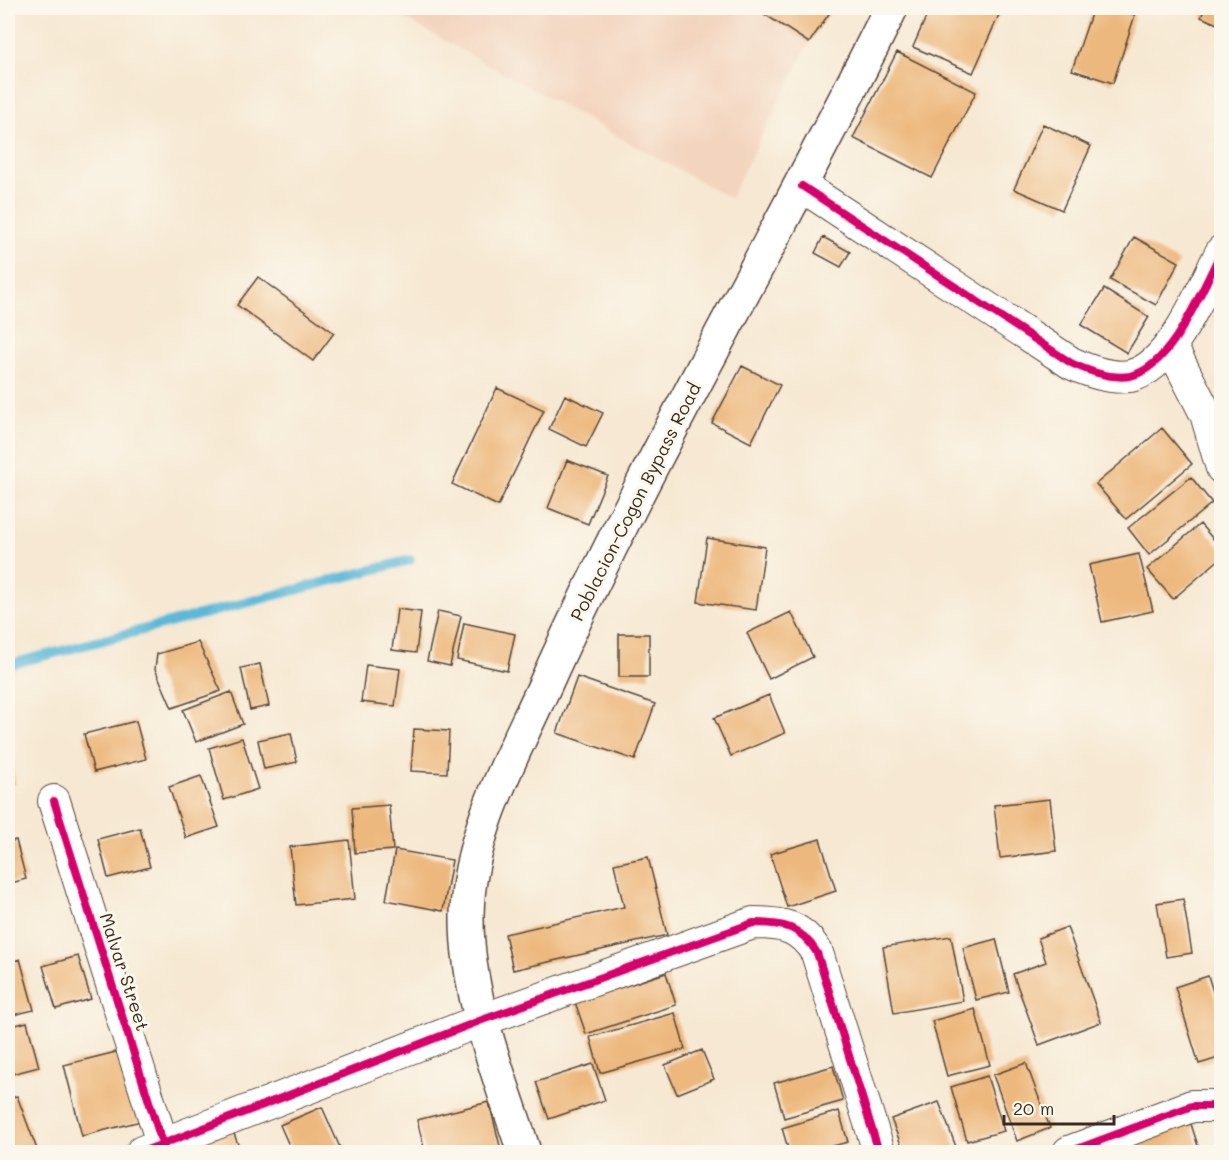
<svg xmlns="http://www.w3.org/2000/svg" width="1229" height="1160" viewBox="0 0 1229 1160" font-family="Mali,sans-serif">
<rect width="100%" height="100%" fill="#fbf7ec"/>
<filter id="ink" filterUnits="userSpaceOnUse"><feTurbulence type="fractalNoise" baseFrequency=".0167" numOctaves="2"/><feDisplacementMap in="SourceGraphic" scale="12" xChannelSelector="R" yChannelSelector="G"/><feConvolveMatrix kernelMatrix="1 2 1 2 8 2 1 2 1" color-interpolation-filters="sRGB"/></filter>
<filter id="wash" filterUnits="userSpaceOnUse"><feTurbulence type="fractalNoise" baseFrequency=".008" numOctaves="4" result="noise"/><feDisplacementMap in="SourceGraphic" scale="24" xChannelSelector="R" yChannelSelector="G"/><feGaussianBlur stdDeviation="1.35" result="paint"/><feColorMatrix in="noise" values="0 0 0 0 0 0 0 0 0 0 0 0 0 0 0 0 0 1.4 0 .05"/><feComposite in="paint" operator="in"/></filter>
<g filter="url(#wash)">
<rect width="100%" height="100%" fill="#f6e8d2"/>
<path fill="#f3d4be" d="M385 8H827L730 198Z"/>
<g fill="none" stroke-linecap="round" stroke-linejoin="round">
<path stroke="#5ab8d8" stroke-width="10" d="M8 665 410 560"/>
</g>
<g id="blocks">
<path fill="#edb87d" d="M755 8H833L809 43Z
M930 8H1002L973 73 913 47Z
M1093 8H1111L1135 15 1113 83 1072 70Z
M1205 8H1222V26L1201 17Z
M897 52 976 92 932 178 853 138Z
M1043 124 1091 146 1062 210 1014 189Z
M823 237 850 252 841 267 815 253Z
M1134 237 1179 262 1156 305 1110 280Z
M258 277 334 333 313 361 237 305Z
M1104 289 1149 317 1127 353 1081 325Z
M1222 290V352H1220L1216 291Z
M742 366 780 385 751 443 712 423Z
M497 388 544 410 498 506 452 484Z
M565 395 603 413 586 447 549 429Z
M1162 428 1192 464 1126 519 1096 484Z
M567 460 608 476 588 524 548 508Z
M1191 477 1212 503 1149 555 1128 528Z
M1200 524 1222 549V557L1173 599 1147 569Z
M707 538 765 547 756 610 698 602Z
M1139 554 1153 611 1102 622 1089 565Z
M397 609 421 612 416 653 392 650Z
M438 611 461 616 450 666 427 661Z
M791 612 813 657 769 679 747 633Z
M464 623 515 634 507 671 457 660Z
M619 634H649V677H619Z
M198 642 221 691 172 708 155 669 157 654Z
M260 664 269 706 250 710 241 668Z
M366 665 400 669 395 706 361 702Z
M577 677 655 704 635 760 557 733Z
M231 692 243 724 196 742 183 710Z
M769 695 785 733 731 756 714 718Z
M136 721 146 759 94 772 84 734Z
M414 729 449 731 447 773 411 771Z
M291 733 297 762 264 769 258 740Z
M242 738 258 789 224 800 209 748Z
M8 753 16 784 8 786Z
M201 776 219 827 186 838 169 787Z
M1050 799 1056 851 1000 858 994 805Z
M389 805 393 850 355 853 352 808Z
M140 828 150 867 108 878 98 839Z
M820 839 836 891 787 907 770 854Z
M16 840 26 879 8 884V842Z
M349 840 355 899 296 905 290 847Z
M395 850 452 860 443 911 386 900Z
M648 857 667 935 513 970 505 934 624 907 614 864Z
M1183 899 1192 953 1166 957 1157 903Z
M1067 927 1101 1022 1039 1045 1013 974 1046 962 1038 938Z
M951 936 963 1001 894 1013 883 947Z
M996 939 1009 992 976 1000 963 948Z
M78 956 91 999 56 1009 43 966Z
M20 959 34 1010 8 1016V963Z
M666 973 676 1005 586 1034 575 1002Z
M1208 976 1222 1019V1057L1199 1064 1175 987Z
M975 1009 990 1065 947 1076 932 1021Z
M675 1013 685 1049 600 1073 590 1037Z
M27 1022 39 1067 8 1075V1027Z
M124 1050 141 1121 82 1136 64 1065Z
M702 1050 714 1079 677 1094 665 1065Z
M1026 1063 1050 1128 1017 1141 993 1075Z
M593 1064 605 1100 549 1119 536 1082Z
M833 1066 843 1101 784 1118 774 1083Z
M987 1076 1004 1131 967 1141 951 1087Z
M17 1096 38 1152H8V1099Z
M489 1102 501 1150 491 1152H425L417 1120Z
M939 1102 958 1152H904L891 1119Z
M322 1107 342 1152H292L280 1125Z
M839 1111 848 1142 810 1152H789L782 1128Z
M1191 1124 1200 1152H1131L1128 1143Z
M231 1126 241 1152H198L193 1140Z
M861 1147 863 1152H844Z"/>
</g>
</g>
<g filter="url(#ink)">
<use href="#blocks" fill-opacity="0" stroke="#574639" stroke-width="1.5"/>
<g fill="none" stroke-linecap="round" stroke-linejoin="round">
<g stroke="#574639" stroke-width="34">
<path id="street" d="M802 186 1071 363C1088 371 1110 379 1130 376 1173 367 1203 286 1222 251
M1171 346 1206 414 1222 468
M54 801 165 1152
M142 1152 482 1020 753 923C783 923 801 926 817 953L879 1152
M1069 1152 1192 1106H1222"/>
</g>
<g stroke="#574639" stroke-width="36">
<path id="secondary" d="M524 1152C500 1076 466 997 467 915 468 834 512 757 545 685 649 454 780 235 891 8"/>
</g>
<use href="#street" stroke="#fff" stroke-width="32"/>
<use href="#secondary" stroke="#fff" stroke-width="33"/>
<g stroke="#fbf7ec" stroke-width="11">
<path id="cycleway" d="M802 186 1071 363C1088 371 1110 379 1130 376 1173 367 1203 286 1222 251
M54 801 165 1152
M142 1152 482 1020 753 923C783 923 801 926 817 953L879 1152
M1069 1152 1192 1106H1222"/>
</g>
<use href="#cycleway" stroke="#d6006c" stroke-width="8"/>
</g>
</g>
<g text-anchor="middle" stroke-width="6" stroke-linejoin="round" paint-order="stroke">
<g font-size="18" fill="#3b2a1e" stroke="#fbf7ec">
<text transform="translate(636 502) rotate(-63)" y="6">Poblacion-Cogon Bypass Road</text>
<text transform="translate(124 972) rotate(72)" y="6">Malvar Street</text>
</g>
</g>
<rect width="1229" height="1160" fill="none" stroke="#fbf7ec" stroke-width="30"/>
<path d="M1004 1115v9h110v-9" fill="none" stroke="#3b2a1e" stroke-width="3"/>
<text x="1013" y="1115" font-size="18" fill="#3b2a1e" stroke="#fbf7ec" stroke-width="4.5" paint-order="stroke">20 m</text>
</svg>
